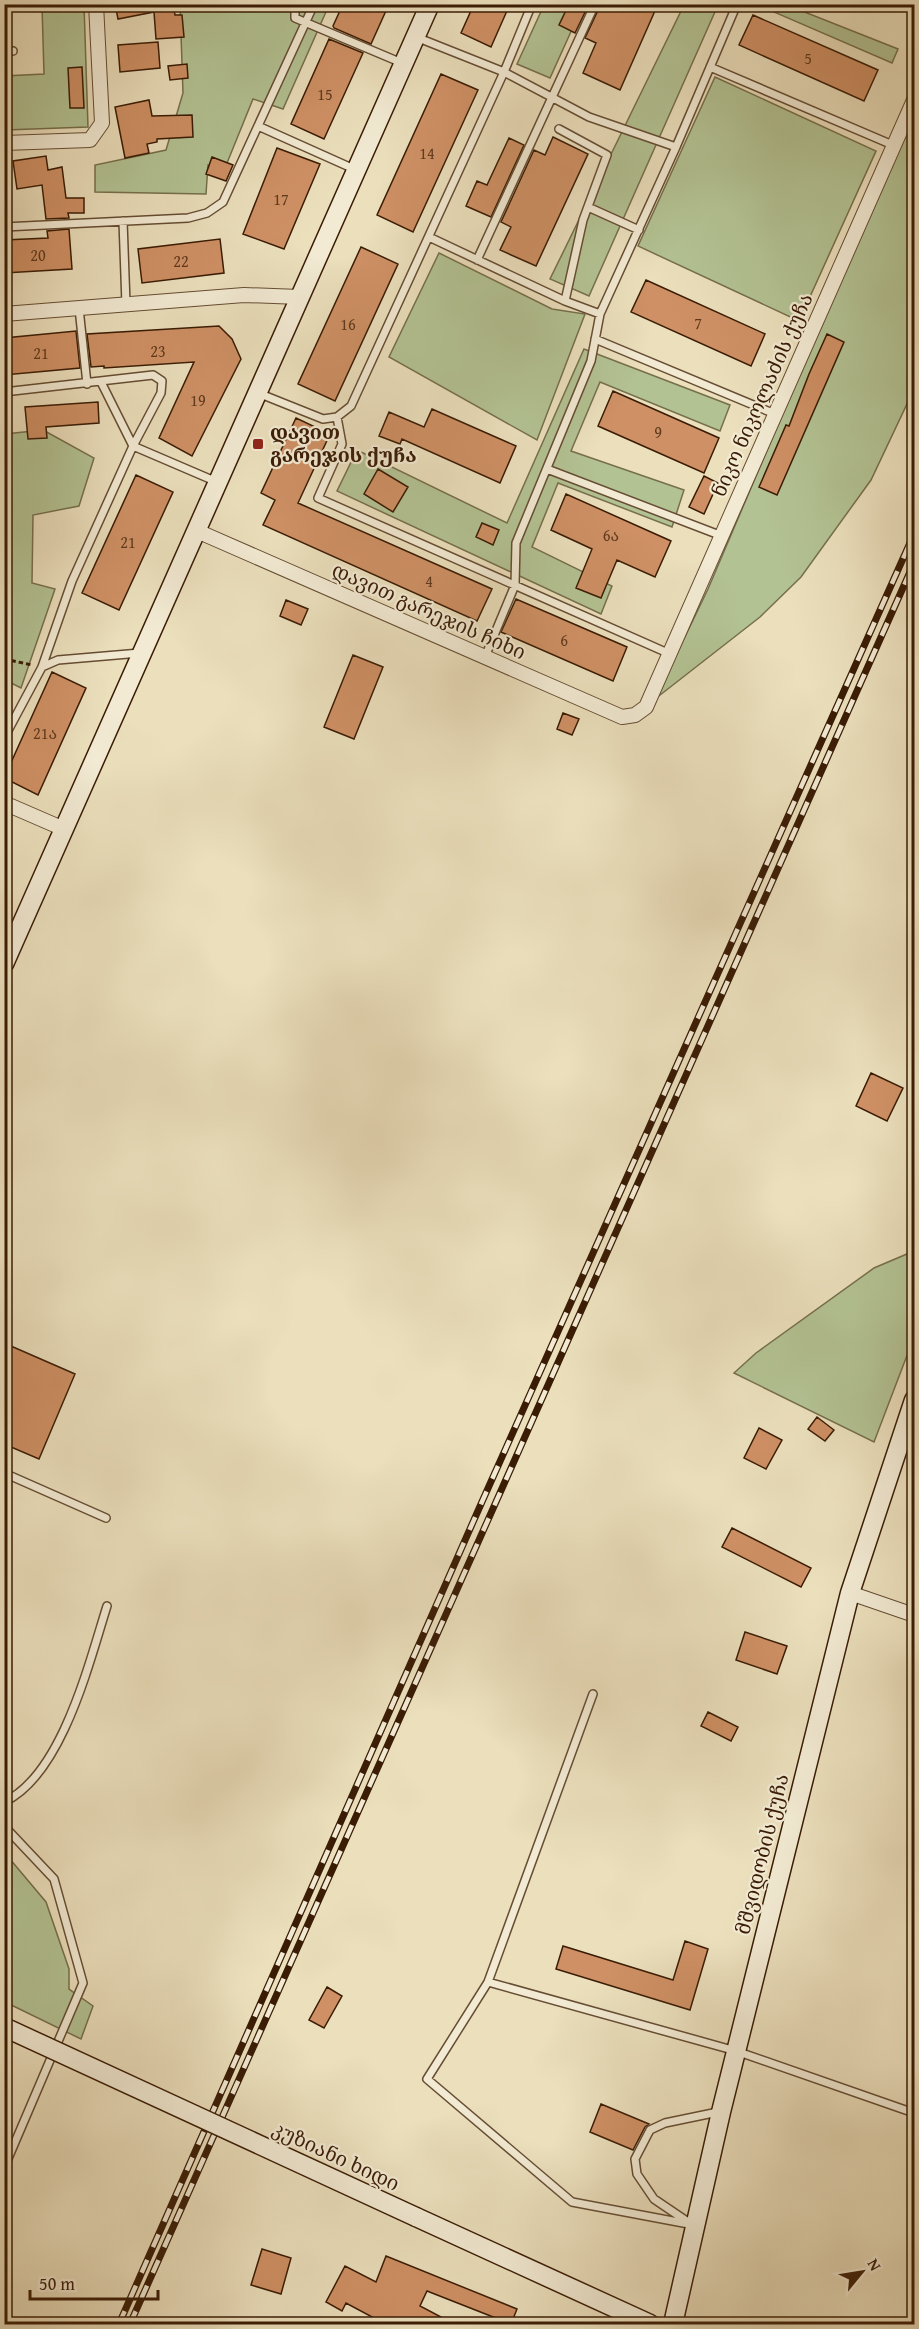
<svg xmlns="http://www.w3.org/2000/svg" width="919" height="2329" viewBox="0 0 919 2329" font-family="'Gentium Book Plus','Noto Serif Georgian',serif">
<rect width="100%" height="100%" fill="#ebdfbc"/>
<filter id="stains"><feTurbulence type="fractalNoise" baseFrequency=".00333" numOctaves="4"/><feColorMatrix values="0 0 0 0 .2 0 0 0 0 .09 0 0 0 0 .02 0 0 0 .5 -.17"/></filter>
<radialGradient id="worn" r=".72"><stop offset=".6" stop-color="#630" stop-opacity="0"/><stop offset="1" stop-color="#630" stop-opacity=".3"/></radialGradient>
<path fill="#b3c293" stroke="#766f4c" stroke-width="1.5" d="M42 5H84L88 127 5 130 4 76 44 74Z
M180 5H329L283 109 253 99 225 168 208 165 206 194 95 192V165L166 150 183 93Z
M544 5H583L550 78 517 64Z
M684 5H718L589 296 550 279Z
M758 5H787L898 49 892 63Z
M715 77 876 151 799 321 638 246Z
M914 105V389L871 480 801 577 760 617 655 699 708 589Z
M439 253 552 309 585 314 537 440 389 357Z
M584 349 730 405 720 431 600 382 571 451 684 490 672 527 558 483 532 547 612 586 601 614 337 491 357 450 507 523Z
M43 430 94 458 79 506 33 515 32 583 55 589 21 688 5 680V434Z
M914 1251V1337L874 1442 734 1373 756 1353 874 1268Z
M4 1852 46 1902 69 1969V1989L93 2006 81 2039 5 2002Z"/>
<path fill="#ce9064" stroke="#3a1c05" stroke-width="1.5" d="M115 4H173L175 15H182L184 37 156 39 154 12 118 19Z
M343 4H389L371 44 334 28 333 26Z
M474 4H510L491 47 461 33Z
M569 4H589L575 33 559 25Z
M601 4H658L620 90 583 73 596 43 585 38Z
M753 15 878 70 864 101 739 45Z
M329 39 363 53 324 139 291 124Z
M158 42 160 68 120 72 118 45Z
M187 64 188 78 170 80 168 66Z
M82 67 84 108H70L68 68Z
M441 74 478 90 413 232 377 215Z
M149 100 152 116 192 115 193 137 157 139V142L147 144 149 153 125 158 115 107Z
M553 137 588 154 536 266 500 250 511 227 501 222 534 150 545 155Z
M509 138 524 145 491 217 466 206 477 181 487 185Z
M277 148 320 164 284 249 243 234Z
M46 156 48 170 62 167 66 198H84V213H68L69 218 46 219 42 185 17 189 13 161Z
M212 157 233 165 226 181 206 174Z
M69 229 72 269 4 273V240L48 238 47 231Z
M220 239 224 273 142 283 138 249Z
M361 247 398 264 335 401 298 384Z
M646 280 765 334 751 366 631 312Z
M219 326 232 339 241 359 192 456 159 438 194 362 104 368V366L91 367 87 334Z
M76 331 80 368 4 375V338Z
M827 334 844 342 777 495 759 487 786 425 789 426 809 374Z
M613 391 719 438 704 473 598 426Z
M98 402 99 423 46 427 47 438 28 439 25 407Z
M432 409 516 446 500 483 402 439 400 444 379 436 389 412 424 427Z
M296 418 330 434 298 503 492 589 477 621 263 525 275 500 261 493Z
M378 469 408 487 393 512 364 494Z
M136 475 173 492 119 610 82 593Z
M704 476 718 483 704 514 689 507Z
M566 494 671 541 655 577 617 560 601 598 576 588 592 549 551 530Z
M482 523 499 530 493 545 476 537Z
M516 599 627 647 613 681 501 632Z
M286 600 308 609 301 625 280 616Z
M353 655 383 667 354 739 324 727Z
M52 672 86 688 38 795 4 778Z
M563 713 579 719 572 735 557 729Z
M871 1073 903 1088 887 1121 856 1106Z
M4 1343 75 1374 39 1459 4 1444Z
M817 1417 834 1430 825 1441 808 1429Z
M759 1428 782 1440 766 1469 744 1458Z
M732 1528 811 1568 801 1587 722 1547Z
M745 1632 787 1646 777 1674 736 1660Z
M708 1712 738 1727 731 1741 701 1726Z
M685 1941 708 1949 690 2010 556 1969 563 1946 673 1980Z
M327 1987 342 1996 324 2028 309 2020Z
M601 2104 649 2124 645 2127 633 2150 590 2132Z
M262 2249 291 2258 281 2294 251 2285Z
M386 2256 517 2309 511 2324 427 2291 420 2306 456 2325H387L346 2303 342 2311 326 2302 345 2266 376 2282Z"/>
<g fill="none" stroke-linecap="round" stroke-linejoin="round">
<g stroke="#664d33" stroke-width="10">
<path id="lane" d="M295 4V18L402 63
M416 37 504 72 589 117 676 147
M4 51H13
M710 67 895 146
M258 126 354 169
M559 129 607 155 583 220 565 301
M588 207 639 230
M123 221 126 304
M4 227 188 218 207 213 223 202 314 4
M429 237 565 301 600 314
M477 260 595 4
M79 308 87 384
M595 339 775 414
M4 392 153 375 162 381 161 393 133 446 217 482
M258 393 323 419 337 417 351 406 504 72 532 4
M337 417 342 444 318 498 670 654
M547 469 722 536
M485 657 515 585 516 543 591 361 600 314 676 147 737 4
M42 667 72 581 133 446 101 382
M4 738 42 667 58 660 140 653
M4 1473 106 1518
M4 1802C62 1775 89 1663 107 1606
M4 1826 54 1879 83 1983 4 2168
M488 1982 593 1694
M688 2222 654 2199 637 2174 635 2159 650 2130 665 2123 718 2112
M694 2225 572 2202 427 2079 488 1982 736 2051 914 2113"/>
</g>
<g stroke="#664d33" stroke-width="16">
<path id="street" d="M4 143 90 140 102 123 96 4
M4 314 244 295 300 297
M197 531 622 717 635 715 646 707 914 100
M4 803 64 829
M850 1593 914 1615"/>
</g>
<g stroke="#3a1c05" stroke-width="21">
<path id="secondary" d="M4 964 430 4
M416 2217 650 2324
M673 2324 721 2112 850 1593 914 1400"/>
</g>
<path stroke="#3a1c05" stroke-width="3" stroke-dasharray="4.5 3" stroke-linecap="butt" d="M4 659 32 665"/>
<use href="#lane" stroke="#f2ead3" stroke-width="7"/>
<use href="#street" stroke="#f2ead3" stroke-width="14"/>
<use href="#secondary" stroke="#f2ead3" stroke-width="18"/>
<g stroke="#3a1c05" stroke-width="7">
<path id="rail" d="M119 2324 481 1504 914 534
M130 2324 914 563"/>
</g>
<use href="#rail" stroke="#f2ead3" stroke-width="4.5" stroke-dasharray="14" stroke-linecap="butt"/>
<g stroke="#3a1c05" stroke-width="21" stroke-linecap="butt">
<path id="secondary-bridge" d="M4 2027 416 2217"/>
</g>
<use href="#secondary-bridge" stroke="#f2ead3" stroke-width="18"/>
</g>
<rect fill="#8f2418" stroke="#f2ead3" stroke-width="2" x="252" y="438" width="12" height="12" rx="3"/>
<g text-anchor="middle" stroke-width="4.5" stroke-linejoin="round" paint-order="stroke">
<g font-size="16" fill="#5f391d">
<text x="808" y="64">5</text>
<text x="325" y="100">15</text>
<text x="427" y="159">14</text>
<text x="281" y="205">17</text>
<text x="38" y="261">20</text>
<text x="181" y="267">22</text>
<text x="698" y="329">7</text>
<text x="348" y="330">16</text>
<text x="158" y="357">23</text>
<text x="41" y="359">21</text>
<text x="198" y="406">19</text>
<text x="658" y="438">9</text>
<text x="611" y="541">6ა</text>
<text x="128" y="548">21</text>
<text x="429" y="587">4</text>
<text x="564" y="646">6</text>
<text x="45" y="739">21ა</text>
</g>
<g font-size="20" fill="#3a1c05" stroke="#f2ead3">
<text transform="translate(762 395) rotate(-66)" y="7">ნიკო ნიკოლაძის ქუჩა</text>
<text transform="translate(429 611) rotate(24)" y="7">დავით გარეჯის ჩიხი</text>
<text transform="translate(762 1854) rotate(-76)" y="7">მშვიდობის ქუჩა</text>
<text transform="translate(336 2156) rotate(25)" y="7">კუზიანი ხიდი</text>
</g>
<g font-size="20" font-weight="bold" fill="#3a1c05" stroke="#f2ead3" text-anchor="start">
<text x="270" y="439">დავით<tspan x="270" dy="23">გარეჯის ქუჩა</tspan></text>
</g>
</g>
<rect width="919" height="2329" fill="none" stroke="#ebdfbc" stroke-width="24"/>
<rect x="6" y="6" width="907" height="2317" fill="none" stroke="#3a1c05" stroke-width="3"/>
<rect x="12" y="12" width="895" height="2305" fill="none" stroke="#3a1c05" stroke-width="1.5"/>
<g transform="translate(862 2272) rotate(60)" stroke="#f2ead3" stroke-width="4.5" paint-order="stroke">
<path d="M0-4.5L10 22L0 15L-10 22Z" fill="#3a1c05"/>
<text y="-9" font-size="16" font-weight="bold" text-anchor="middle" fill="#3a1c05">N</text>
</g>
<path d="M30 2290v9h128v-9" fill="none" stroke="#3a1c05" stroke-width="3"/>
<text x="39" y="2290" font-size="18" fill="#3a1c05" stroke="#f2ead3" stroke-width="4.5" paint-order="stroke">50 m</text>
<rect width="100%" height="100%" filter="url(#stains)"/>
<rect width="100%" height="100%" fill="url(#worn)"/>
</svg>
